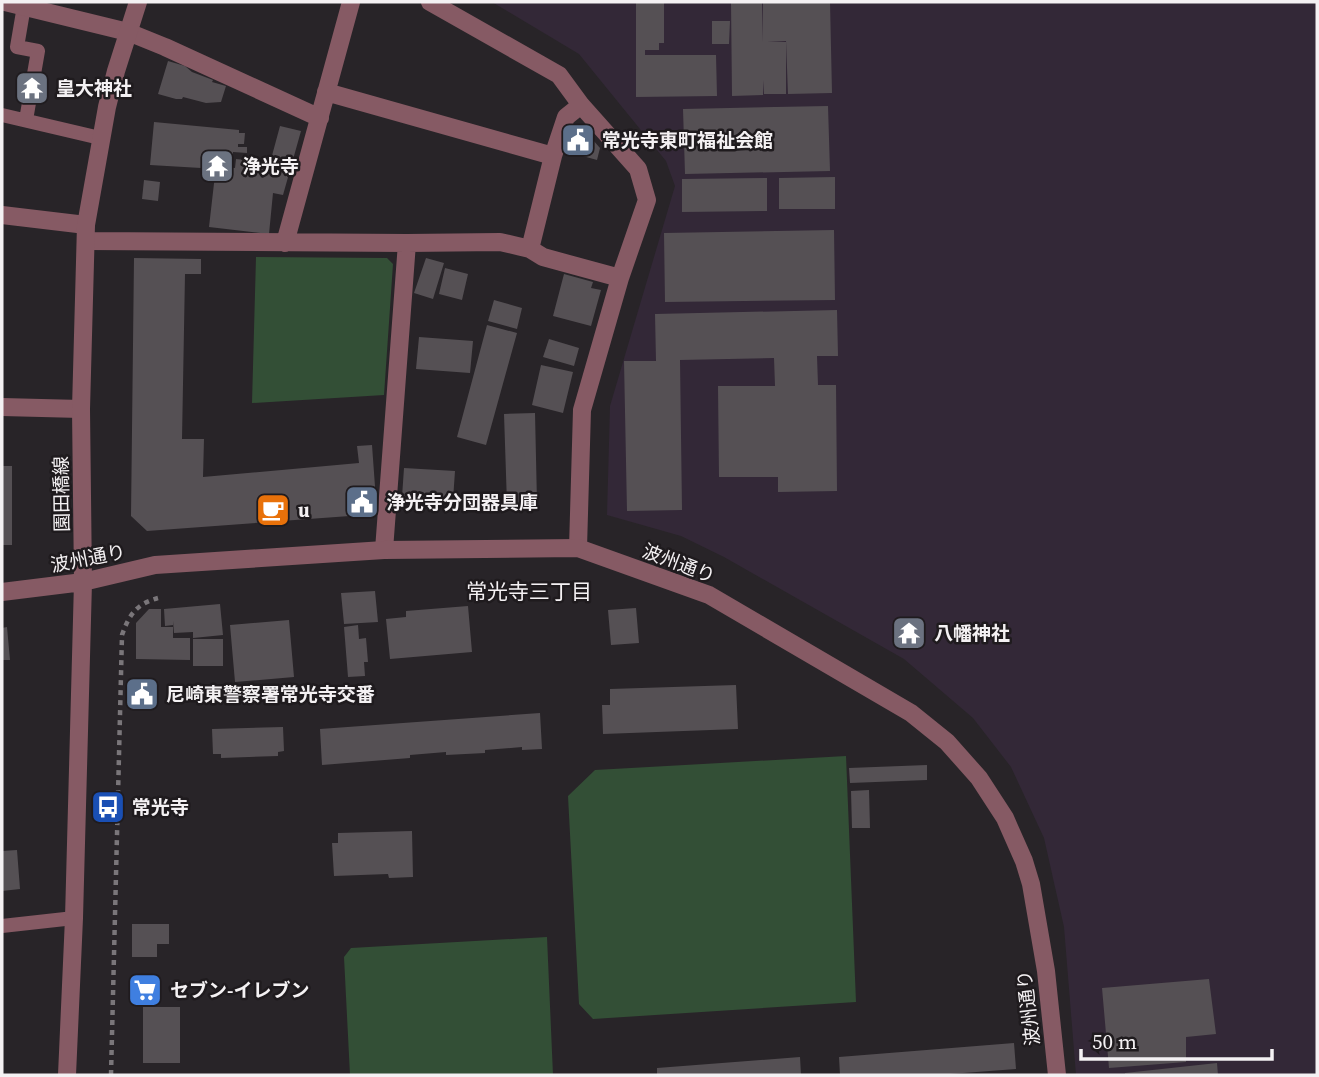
<svg xmlns="http://www.w3.org/2000/svg" width="1319" height="1077" viewBox="0 0 1319 1077" font-family="'Source Serif 4','Noto Sans JP',serif">
<rect width="100%" height="100%" fill="#282428"/>
<path fill="#332837" d="M492 2H1317V1075H1076L1064 927 1044 838 1011 767 973 718 904 659 724 557 681 536 607 515 610 406 675 186 666 161 579 54Z"/>
<path fill="#334f36" d="M256 257 387 258 393 264 384 395 252 403Z
M846 756 856 1002 593 1019 579 1004 568 796 595 770Z
M547 937 553 1075H350L344 957 351 948Z"/>
<path fill="#555054" d="M636 2H664V43H659V50H645V55H716L717 96 636 97Z
M731 2H762V42L763 2H830L832 93 788 94 786 41H767L786 42V94H764L763 80V95L732 96Z
M712 21H730L729 44H712Z
M168 61 185 66 192 72 213 80 212 82 226 86 221 102 206 103 183 97 182 99H176L158 94Z
M828 106 830 171 685 174 683 109Z
M154 122 239 130V133H245L244 144H238V147H247V153L233 152 232 166 201 165V168L150 165Z
M280 126 301 131 283 195 273 193 269 234 209 227 216 166 235 168 236 159 270 163Z
M567 127 586 132 600 148 597 160 561 150Z
M835 177V209H779V178Z
M767 178V211L682 212V179Z
M144 180 160 182 158 201 142 199Z
M834 230 835 300 665 302 664 233Z
M134 258 201 259V274H185L182 439H204L203 477 359 463 357 446 372 445 377 514 147 531 131 516Z
M426 258 444 263 433 299 414 293Z
M445 268 468 274 462 300 439 294Z
M564 274 593 282 591 288 601 290 591 326 553 316Z
M494 300 522 308 517 329 488 321Z
M837 310 838 356H817L818 385H836L837 491 778 492V477H719L718 386H775L774 358 680 360 682 510 627 511 624 361H656L655 314Z
M487 325 517 333 486 445 457 437Z
M419 337 473 341 470 373 416 369Z
M549 339 579 348 574 366 543 357Z
M541 365 573 372 563 413 532 405Z
M535 413 537 503 507 504 504 414Z
M2 466H12V545H2Z
M404 468 455 471 453 500 402 497Z
M375 591 378 622 344 624 341 593Z
M220 604 223 635 193 638V632L174 633 173 621V625L165 626 164 609Z
M468 606 472 652 390 659 386 619 406 617V611Z
M636 608 639 643 611 645 608 610Z
M149 609H161V627H173V638H190V660L136 659V623Z
M289 620 294 677 235 682 230 625Z
M358 625 359 639 366 638 368 662H364L365 676 348 677 344 627Z
M7 627 10 660H2V628Z
M193 639H223V666H193Z
M736 685 738 729 603 734 602 705H610V689Z
M540 713 542 749 522 750V747L485 750V753L446 755V752L410 755V758L322 765 320 729Z
M283 727 284 751 278 752V756L221 758V754H213L212 729Z
M927 765V780L850 783 849 768Z
M869 790 870 828H852L851 791Z
M412 831 413 877 389 878 388 874 334 876 332 843H338V833Z
M17 850 20 889 2 891V851Z
M132 924H169V944H157V957H132Z
M1209 979 1216 1034 1186 1037V1062L1109 1068 1102 988Z
M143 1007H180V1063H143Z
M1014 1043 1016 1069 937 1075H840L839 1057Z
M800 1057 801 1075H657V1068Z
M1217 1063 1218 1075H1125V1073Z"/>
<g fill="none" stroke-linecap="round" stroke-linejoin="round">
<path stroke="#7a767a" stroke-width="4.5" stroke-dasharray="5 5" stroke-linecap="butt" d="M111 1075 122 635C129 615 136 604 158 598"/>
<path stroke="#865a64" stroke-width="14" d="M24 6 17 47 38 51 26 120
M2 115 100 138
M2 926 74 918"/>
<path stroke="#865a64" stroke-width="18" d="M5 2 128 32 165 47 320 118
M430 2 559 75 581 105 638 169 647 200 620 278 582 410 578 548
M326 92 553 156
M2 215 86 225
M86 241 407 243 384 550
M285 243 351 2
M407 243 500 242 530 249 543 257 620 278
M530 249 553 156 566 117 581 105
M2 407 81 409"/>
<path stroke="#865a64" stroke-width="18" d="M2 592 83 582 155 565 384 550 578 548 709 595 911 713 947 742 979 778 1005 818 1024 861 1031 884 1046 971 1057 1075
M67 1075 74 918 83 582 81 409 86 225 107 107 116 71 138 2"/>
</g>
<defs>
<g id="temple-square" transform="scale(1.75)"><rect x="-9" y="-9" width="18" height="18" rx="4" fill="#6b7280" stroke="#1f1b1e"/><path d="M0-6L5-2H3V0L6.5 2.5H4V6H1.5V3h-3V6H-4V2.5H-6.5L-3 0V-2H-5Z" fill="#fff"/></g>
<g id="civic-square" transform="scale(1.75)"><rect x="-9" y="-9" width="18" height="18" rx="4" fill="#5c6f8a" stroke="#1f1b1e"/><path d="M-.6-6.5H3V-4.5H.6V-3L4-1V1h2V6H-6V1h2V-1L-.6-3ZM-1.2 2.5V6h2.4V2.5Z" fill="#fff"/></g>
<g id="cafe-square" transform="scale(1.75)"><rect x="-9" y="-9" width="18" height="18" rx="4" fill="#e8710a" stroke="#1f1b1e"/><path d="M-5.5-4.5H6V0H3Q3 3.5 0 3.5H-2.5Q-5.5 3.5-5.5 0ZM3-3.2v2h1.7v-2ZM-6 4.5H4V6H-6Z" fill="#fff"/></g>
<g id="bus-square" transform="scale(1.75)"><rect x="-9" y="-9" width="18" height="18" rx="4" fill="#1a4fb4" stroke="#1f1b1e"/><path d="M-5-6H5V4H4V6H2V4H-2V6H-4V4H-5ZM-3.5-4V0h7V-4ZM-3.5 1.2v1.5H-2V1.2ZM2 1.2v1.5H3.5V1.2Z" fill="#fff"/></g>
<g id="supermarket-square" transform="scale(1.75)"><rect x="-9" y="-9" width="18" height="18" rx="4" fill="#3f7fe0" stroke="#1f1b1e"/><path d="M-6-5.5h2.5l.6 2H6L4.5 2H-2.5L-4.4-4H-6ZM-1.5 3.2a1.3 1.3 0 1 0 .1 0ZM3 3.2a1.3 1.3 0 1 0 .1 0Z" fill="#fff"/></g>
</defs>
<g fill-rule="evenodd">
<use href="#temple-square" x="32" y="88"/>
<use href="#civic-square" x="578" y="140"/>
<use href="#temple-square" x="217" y="166"/>
<use href="#civic-square" x="362" y="502"/>
<use href="#cafe-square" x="273" y="510"/>
<use href="#temple-square" x="909" y="633"/>
<use href="#civic-square" x="142" y="694"/>
<use href="#bus-square" x="108" y="807"/>
<use href="#supermarket-square" x="145" y="990"/>
</g>
<g text-anchor="middle" stroke-width="5" stroke-linejoin="round" paint-order="stroke">
<g font-size="19" font-weight="bold" fill="#f4f1f3" stroke="#1f1b1e" text-anchor="start">
<text x="56" y="95">皇大神社</text>
<text x="602" y="147">常光寺東町福祉会館</text>
<text x="242" y="173">浄光寺</text>
<text x="386" y="509">浄光寺分団器具庫</text>
<text x="298" y="517">u</text>
<text x="934" y="640">八幡神社</text>
<text x="166" y="701">尼崎東警察署常光寺交番</text>
<text x="132" y="814">常光寺</text>
<text x="170" y="997">セブン-イレブン</text>
</g>
<g font-size="19" fill="#f4f1f3" stroke="#1f1b1e">
<text transform="translate(61 494) rotate(-91)" y="7">園田橋線</text>
<text transform="translate(88 558) rotate(-11)" y="7">波州通り</text>
<text transform="translate(679 563) rotate(21)" y="7">波州通り</text>
<text transform="translate(1028 1008) rotate(-97)" y="7">波州通り</text>
</g>
<g font-size="21" fill="#f4f1f3" stroke="#1f1b1e">
<text x="529" y="599">常光寺三丁目</text>
</g>
</g>
<rect width="1319" height="1077" fill="none" stroke="#f4f1f3" stroke-width="7"/>
<path d="M1081 1049v10h191v-10" fill="none" stroke="#f4f1f3" stroke-width="3.5"/>
<text x="1092" y="1049" font-size="21" fill="#f4f1f3" stroke="#1f1b1e" stroke-width="5" paint-order="stroke">50 m</text>
</svg>
